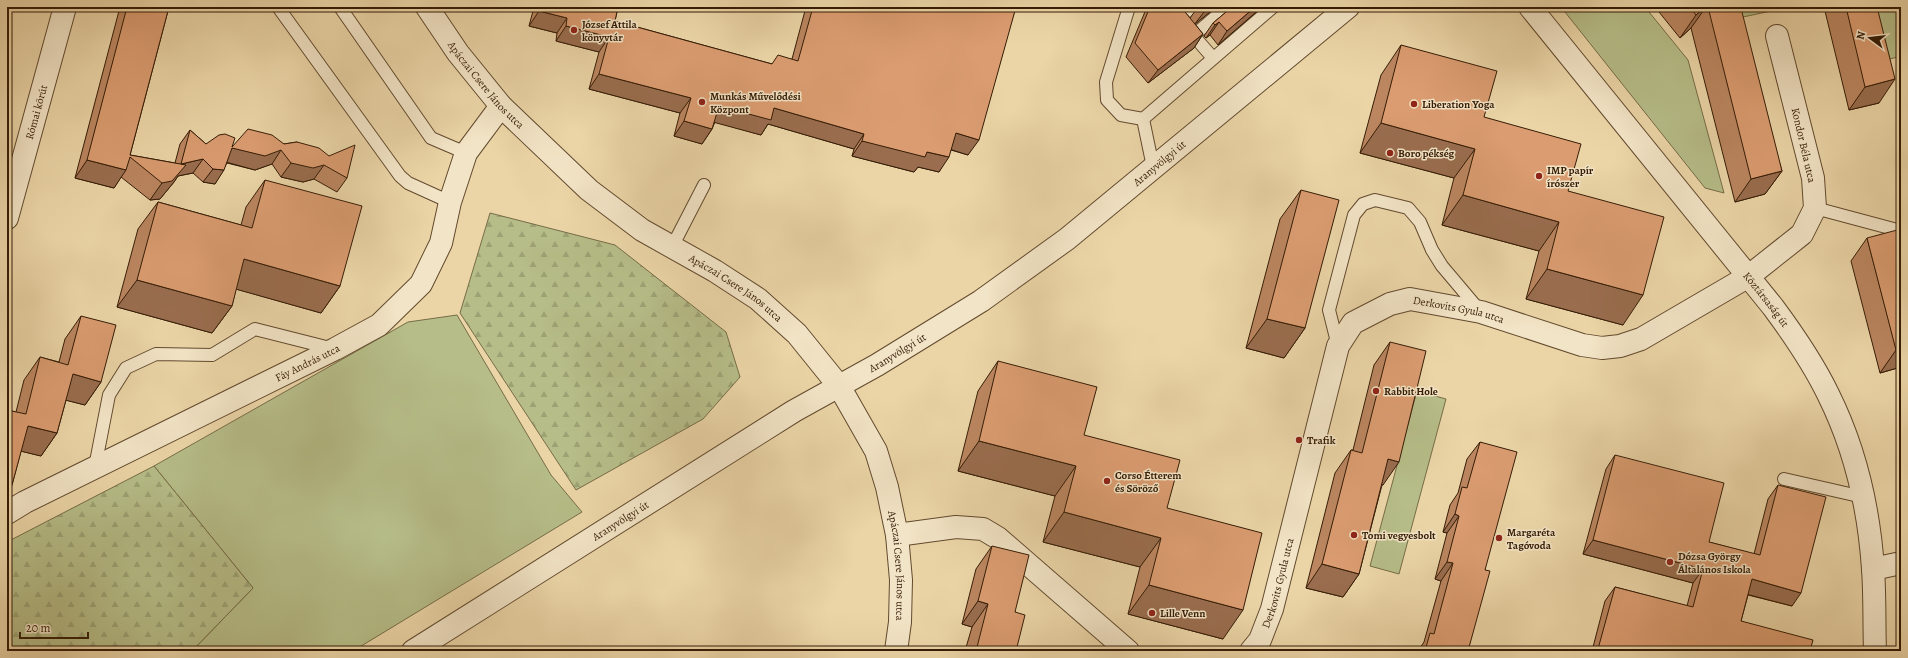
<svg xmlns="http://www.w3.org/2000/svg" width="1908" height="658" viewBox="0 0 1908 658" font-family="Alegreya,serif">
<defs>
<pattern id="forest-firs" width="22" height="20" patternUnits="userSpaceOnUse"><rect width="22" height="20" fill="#b6bd88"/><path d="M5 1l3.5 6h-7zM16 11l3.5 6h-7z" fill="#9da274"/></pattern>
</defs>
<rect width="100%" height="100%" fill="#ebd5a7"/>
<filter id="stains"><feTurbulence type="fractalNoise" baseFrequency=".005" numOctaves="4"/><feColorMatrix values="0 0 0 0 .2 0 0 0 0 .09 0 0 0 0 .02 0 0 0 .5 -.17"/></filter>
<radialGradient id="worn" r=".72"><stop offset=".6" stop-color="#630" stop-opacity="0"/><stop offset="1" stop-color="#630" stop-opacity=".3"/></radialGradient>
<path fill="#b6bd88" stroke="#766c47" d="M1561 7H1645L1688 60 1724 193 1705 188Z
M1721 7H1790L1743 17Z
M1872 7H1901V56L1886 60Z
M457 315 551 475 582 512 353 651H192L253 588 154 466 408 322Z
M1417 391 1446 399 1399 574 1370 566Z"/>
<path fill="url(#forest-firs)" stroke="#766c47" d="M490 213 615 245 726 332 740 377 703 419 576 490 460 313Z
M154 466 253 588 192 651H7V542Z"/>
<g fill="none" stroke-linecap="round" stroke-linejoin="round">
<g stroke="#624a2e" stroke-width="14">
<path id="service" d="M278 7 400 176 408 183 450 202
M340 7 431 138 466 153
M1129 7 1106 82 1107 100 1121 115 1143 119
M1192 7 1179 19 1213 58
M1193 36 1227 7
M1153 167 1143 119 1273 7
M1815 208 1901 231
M672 247 704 185
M1338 346 1329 310 1354 215 1363 204 1375 200 1408 208 1420 222 1432 250 1442 266 1480 311
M95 467 109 395 126 368 156 354 212 355 255 329 334 349
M1784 479 1863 497"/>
</g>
<g stroke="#624a2e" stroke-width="24">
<g id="minor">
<path id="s1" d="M427 7 458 53 501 106 589 190 642 230 715 271 758 299 797 334 839 386 876 451 887 487 897 535 901 580 900 622 896 651"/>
<path id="s2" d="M1530 7 1773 307C1793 334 1813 363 1828 394 1855 448 1869 509 1873 569 1875 596 1874 624 1875 651"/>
<path id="s3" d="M7 218 65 7"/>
<path id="s4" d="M7 513 25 502 335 349 379 325 421 284 441 243 450 202 466 153 501 106"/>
<path d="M897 535 956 527 983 529 998 538 1128 651"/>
<path d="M1873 569 1901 563"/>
<path id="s5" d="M1251 651 1260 640 1272 609 1338 346 1353 323 1390 304 1410 299 1481 312 1582 345 1602 348 1620 346 1641 339 1749 276 1802 234 1815 208 1813 178 1777 36"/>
</g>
</g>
<g stroke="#624a2e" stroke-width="24">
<g id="tertiary">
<path id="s6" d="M413 651 794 411 877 365 981 301 1067 239 1348 7"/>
</g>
</g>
<use href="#service" stroke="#f2e4c6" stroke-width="12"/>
<use href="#minor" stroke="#f2e4c6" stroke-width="22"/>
<use href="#tertiary" stroke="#f2e4c6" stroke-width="22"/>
</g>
<path fill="#bb8660" stroke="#351c06" d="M120 7H169L130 155 175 163 180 144 190 130 206 144 232 147 284 144 297 142 347 178 337 192 314 179 303 182 281 177 272 164 255 170 227 163 215 184 203 182 193 173 178 176 174 182 160 199 150 200 121 177 114 188 75 178Z
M534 7H618L615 21 772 64 792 59 806 7H1016L968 155 951 150 939 172 918 167 914 172 852 156 854 149 768 124 761 135 715 122 712 129 702 144 674 136 680 113 589 89 599 52 556 41 557 33 529 26Z
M1147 7H1181L1190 18 1198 7H1216L1195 24 1203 34 1194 48 1148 83 1126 57Z
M1232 7H1262L1218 45 1210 35 1206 38 1204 36 1213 23Z
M1655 7H1731L1782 171 1765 194 1735 202 1691 28 1680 38Z
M1824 7H1877L1879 103 1849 110Z
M1401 45 1568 191 1623 325 1526 299 1539 251 1442 225 1454 178 1360 153 1381 75Z
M265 180 340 286 321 313 236 289 232 306 212 333 117 307 138 229 158 202 241 225 246 207Z
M1301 190 1305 328 1284 358 1246 348 1280 219Z
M1867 238 1901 367 1880 373 1851 261Z
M81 316 101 382 85 405 66 400 57 433 41 456 21 451 12 485 7 492V410L16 412 24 380 40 357 59 362 65 339Z
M1390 342 1383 485H1382L1359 574 1343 597 1306 588 1335 473 1351 450H1353L1374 365Z
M998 361 1084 435 1167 508 1223 639 1128 614 1140 567 1043 542 1055 496 958 471 978 391Z
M1480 442 1485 570 1468 651H1418L1424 642 1441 581 1435 579 1447 533 1443 532 1450 505 1458 493 1467 459Z
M1615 455 1709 542 1754 554 1768 499 1778 485 1792 606 1748 595 1741 621 1810 651H1592L1605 601 1615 587 1687 606 1693 583 1583 554 1606 469Z
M992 546 1015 612 1016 651H965L972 627 962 624 976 569Z"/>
<path fill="#996d4e" stroke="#351c06" d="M1209 7H1216L1194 25 1204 12Z
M1255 7H1262L1218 45 1227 31Z
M1705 7H1706L1691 28 1680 38 1696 15Z
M539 11 567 18 557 33 529 26Z
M1219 22 1210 35 1206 38 1215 25Z
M566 26 609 37 599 52 556 41Z
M1203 34 1194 48 1148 83 1158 70Z
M599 74 691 98 680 113 589 89Z
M1895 79 1879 103 1849 110 1865 87Z
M719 106 774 108 864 134 854 149 768 124 761 135 709 121Z
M684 121 712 129 702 144 674 136Z
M1381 123 1475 149 1454 178 1360 153Z
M956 133 979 140 968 155 946 148Z
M862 141 927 152 949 157 939 172 918 167 914 172 852 156Z
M232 148 281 150 272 164 255 170 222 161Z
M203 159 193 173 178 176 174 182 160 199 150 200 162 183 181 164Z
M87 160 126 170 114 188 75 178Z
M291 163 324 165 314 179 303 182 281 177Z
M213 169 224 170 215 184 203 182Z
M1782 171 1765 194 1735 202 1751 179Z
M1463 195 1559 222 1539 251 1442 225Z
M244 259 340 286 321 313 225 286Z
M1547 269 1643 295 1623 325 1526 299Z
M137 280 232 306 212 333 117 307Z
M1267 319 1305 328 1284 358 1246 348Z
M1901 349V367L1880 373 1896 350Z
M73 374 101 382 85 405 57 398Z
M28 426 57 433 41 456 12 449Z
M979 441 1076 466 1055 496 958 471Z
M1388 459 1399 462 1383 485 1372 482Z
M7 483 12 485 7 492Z
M1064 512 1161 538 1140 567 1043 542Z
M1455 514 1459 516 1447 533 1443 532Z
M1593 540 1703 569 1693 583 1583 554Z
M1447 562 1453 563 1441 581 1435 579Z
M1322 564 1359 574 1343 597 1306 588Z
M1752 579 1801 593 1792 606 1742 593Z
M1149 585 1243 610 1223 639 1128 614Z
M978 601 988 604 972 627 962 624Z
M1598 649 1606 651H1597Z"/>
<path fill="#da9c70" stroke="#351c06" d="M127 7H169L130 155 186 165 172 181 162 183 130 157 126 170 87 160Z
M540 7H618L615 21 772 64 778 55 798 61 813 7H1016L979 140 956 133 949 157 927 152 925 157 862 141 864 134 774 108 771 120 719 106 712 129 684 121 691 98 599 74 609 37 566 26 567 18 539 11Z
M1150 7H1181L1203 34 1158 70 1135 43Z
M1200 7H1209L1204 12Z
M1232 7H1255L1227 31 1219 22 1215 25 1213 23Z
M1690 7H1705L1696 15Z
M1708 7H1731L1733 10 1741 8 1782 171 1751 179Z
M1846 7H1877L1895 79 1865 87Z
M1401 45 1497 71 1484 117 1581 144 1568 191 1664 217 1643 295 1547 269 1559 222 1463 195 1475 149 1381 123Z
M248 129 272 135 284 144 297 142 319 148 329 156 355 145 347 178 324 165 313 168 291 163 281 150 265 156 232 148 224 170 213 169 203 159 181 164 190 130 206 144 219 135 225 134 235 138 232 147Z
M265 180 362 206 340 286 244 259 232 306 137 280 158 202 252 228Z
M1301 190 1339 200 1305 328 1267 319Z
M1901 229V349L1896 350 1867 238Z
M81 316 116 325 101 382 73 374 57 433 28 426 12 485 7 483V410L26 414 40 357 68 365Z
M1390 342 1426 351 1399 462 1388 459 1359 574 1322 564 1351 450 1362 453Z
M998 361 1097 387 1084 435 1180 460 1167 508 1262 533 1243 610 1149 585 1161 538 1064 512 1076 466 979 441Z
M1480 442 1517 452 1485 570 1490 571 1468 651H1425L1430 633 1434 634 1453 563 1447 562 1459 516 1455 514 1462 487 1467 488Z
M1615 455 1724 483 1709 542 1760 555 1778 485 1826 497 1801 593 1752 579 1741 621 1813 640 1810 651H1606L1598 649 1615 587 1693 607 1703 569 1593 540Z
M992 546 1029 555 1015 612 1025 615 1016 651H976L988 604 978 601Z"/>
<g fill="#8f2418" stroke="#f2e4c6" stroke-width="1.5">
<circle cx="574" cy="30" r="4"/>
<circle cx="702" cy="102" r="4"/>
<circle cx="1414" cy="104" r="4"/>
<circle cx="1390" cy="153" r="4"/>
<circle cx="1539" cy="176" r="4"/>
<circle cx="1376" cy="391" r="4"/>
<circle cx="1299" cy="440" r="4"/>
<circle cx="1107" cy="481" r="4"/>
<circle cx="1354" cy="535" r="4"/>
<circle cx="1499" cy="538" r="4"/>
<circle cx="1670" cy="562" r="4"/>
<circle cx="1152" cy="613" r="4"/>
</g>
<g text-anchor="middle" stroke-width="3" stroke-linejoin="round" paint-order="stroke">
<g font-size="11" font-weight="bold" fill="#351c06" stroke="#f2e4c6" text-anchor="start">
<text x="582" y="28">József Attila<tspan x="582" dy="13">könyvtár</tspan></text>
<text x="710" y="100">Munkás Művelődési<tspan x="710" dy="13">Központ</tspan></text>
<text x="1422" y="108">Liberation Yoga</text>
<text x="1398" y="157">Boro pékség</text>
<text x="1547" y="174">IMP papír<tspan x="1547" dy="13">írószer</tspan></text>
<text x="1384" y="395">Rabbit Hole</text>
<text x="1307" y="444">Trafik</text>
<text x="1115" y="479">Corso Étterem<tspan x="1115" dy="13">és Söröző</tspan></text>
<text x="1507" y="536">Margaréta<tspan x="1507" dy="13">Tagóvoda</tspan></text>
<text x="1362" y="539">Tomi vegyesbolt</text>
<text x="1678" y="560">Dózsa György<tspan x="1678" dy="13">Általános Iskola</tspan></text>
<text x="1160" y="617">Lille Venn</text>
</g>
<g font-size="11" fill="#351c06" stroke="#f2e4c6">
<text dy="4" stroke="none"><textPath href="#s1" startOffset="98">Apáczai Csere János utca</textPath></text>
<text dy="4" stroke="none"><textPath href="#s3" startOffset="110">Római körút</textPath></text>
<text transform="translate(1804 145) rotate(77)" y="4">Kondor Béla utca</text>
<text dy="4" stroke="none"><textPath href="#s6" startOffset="893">Aranyvölgyi út</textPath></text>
<text dy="4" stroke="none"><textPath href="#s1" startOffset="422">Apáczai Csere János utca</textPath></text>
<text dy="4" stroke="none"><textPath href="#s2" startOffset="376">Köztársaság út</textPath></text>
<text dy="4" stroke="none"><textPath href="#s5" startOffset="458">Derkovits Gyula utca</textPath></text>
<text dy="4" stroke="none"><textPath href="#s6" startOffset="569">Aranyvölgyi út</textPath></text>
<text dy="4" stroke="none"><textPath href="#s4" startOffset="336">Fáy András utca</textPath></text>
<text dy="4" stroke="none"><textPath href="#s6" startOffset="245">Aranyvölgyi út</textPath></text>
<text dy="4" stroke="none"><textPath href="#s1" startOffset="758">Apáczai Csere János utca</textPath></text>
<text dy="4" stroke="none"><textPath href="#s5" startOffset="74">Derkovits Gyula utca</textPath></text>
</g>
</g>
<rect width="1908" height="658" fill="none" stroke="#ebd5a7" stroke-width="24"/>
<rect x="8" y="8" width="1892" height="642" fill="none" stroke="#351c06" stroke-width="2"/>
<rect x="12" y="12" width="1884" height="634" fill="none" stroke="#351c06"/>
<g transform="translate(1870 38) rotate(285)" stroke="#f2e4c6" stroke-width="3" paint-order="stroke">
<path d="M0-3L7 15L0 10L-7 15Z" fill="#351c06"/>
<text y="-6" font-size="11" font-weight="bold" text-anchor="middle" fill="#351c06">N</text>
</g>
<path d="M20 632v6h68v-6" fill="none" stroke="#351c06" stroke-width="2"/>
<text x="26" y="632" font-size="12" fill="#351c06" stroke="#f2e4c6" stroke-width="3" paint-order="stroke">20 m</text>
<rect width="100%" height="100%" filter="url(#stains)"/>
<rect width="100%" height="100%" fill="url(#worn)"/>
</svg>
